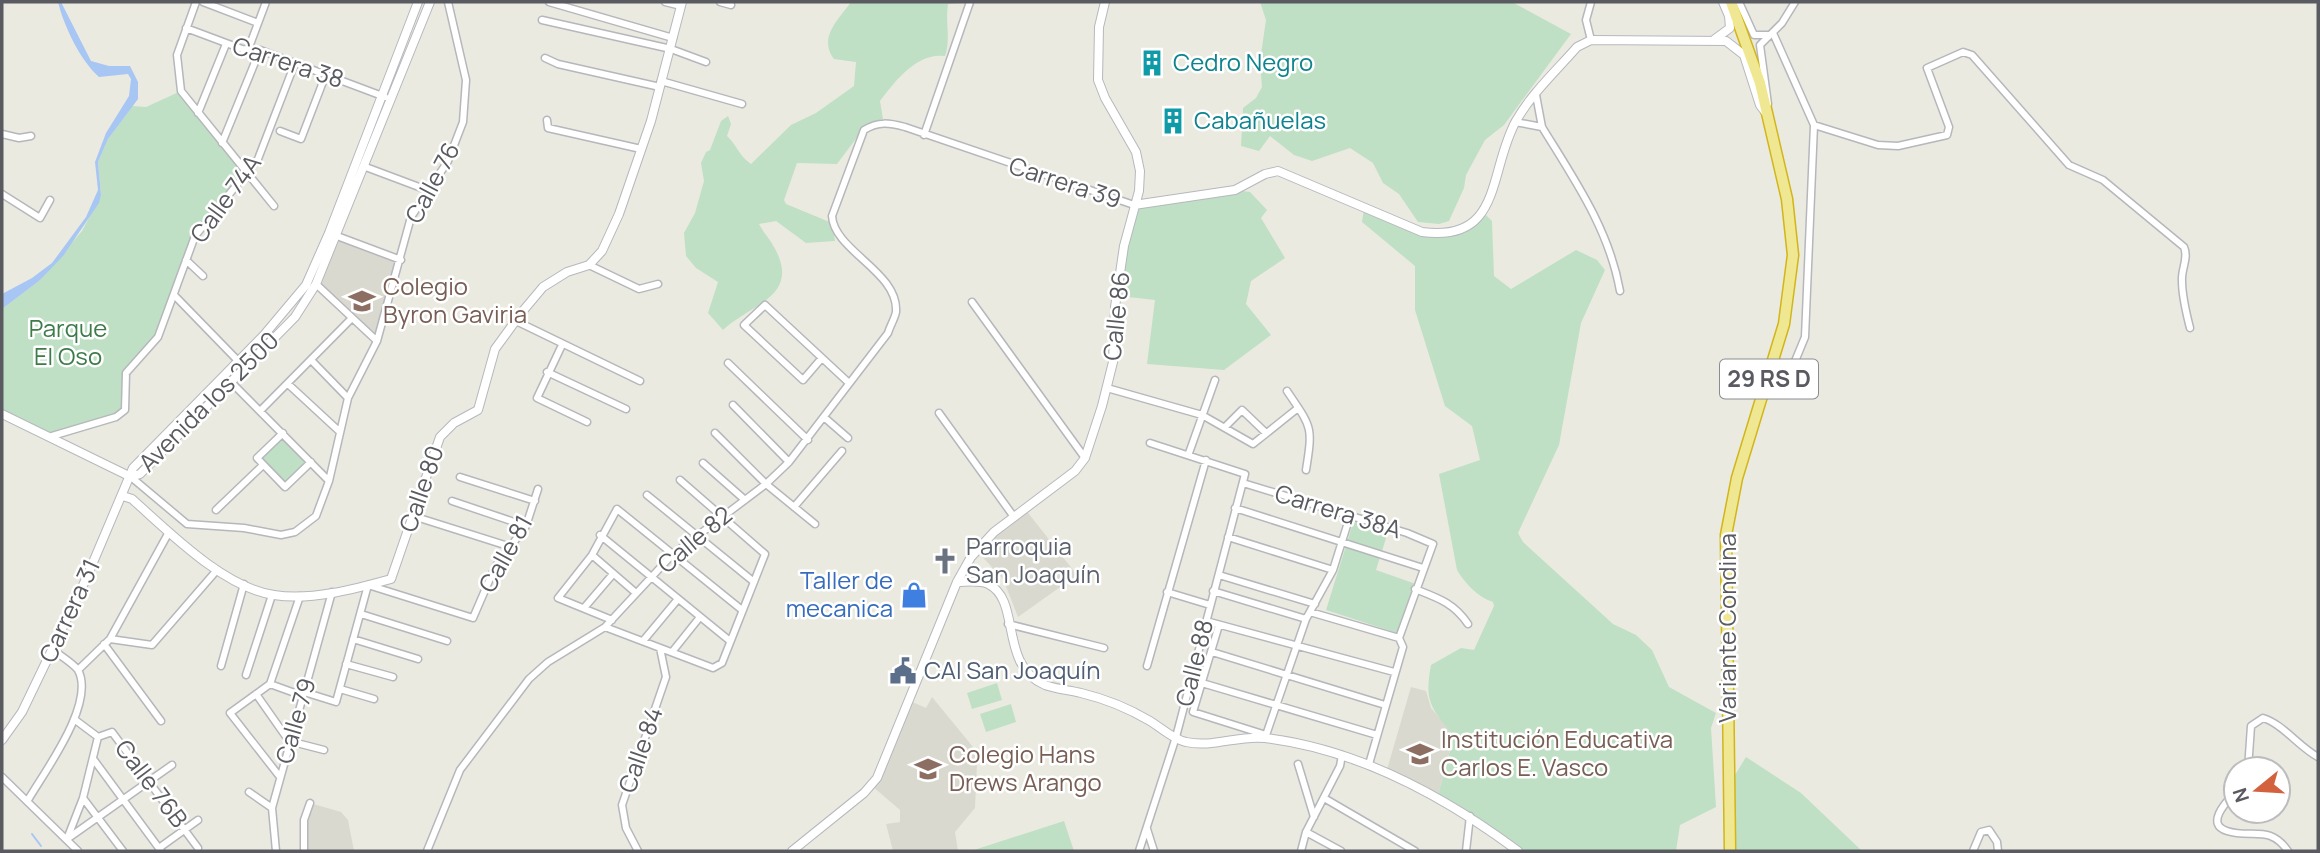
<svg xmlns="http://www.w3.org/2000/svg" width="2320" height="853" viewBox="0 0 2320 853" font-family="Manrope,sans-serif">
<rect width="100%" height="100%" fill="#eaeae1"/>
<path fill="#dad9cf" d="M337 236 401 260 377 341 316 284Z
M1025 509 1077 575 1018 617 1003 579 976 550Z
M1411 687 1426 691 1431 708 1454 735 1437 799 1386 773Z
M932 697 973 747 977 763 975 808 955 832 958 851H893L886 824 900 822V810L872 786 908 700 926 708Z
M310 803 341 812 348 820 354 851H304V820Z"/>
<path fill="#bfe0c4" d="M851 2H970L948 4C945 23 951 39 945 56 917 52 895 81 880 101L883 119 867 124 837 164 797 163 784 200 786 204 832 223 835 241 806 243 776 221 759 224C763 232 770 239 774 247 802 296 751 304 723 330L708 313 718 282 696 268 686 256 684 233 695 213 704 181 701 163 706 152 710 150 721 121 728 116 731 124 727 136C737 145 739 156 751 164L791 125 816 113 854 86 856 62 834 59C818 38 838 20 851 2Z
M1260 2H1512L1571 34 1504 125 1485 140 1466 175 1464 188 1449 221 1439 224 1418 222 1399 194 1383 183 1373 163 1350 148 1312 161 1294 155 1270 136 1259 151 1241 146 1243 108 1256 98 1262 87 1260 61 1266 20Z
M181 91 248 175 195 236 162 330 130 368 121 414 52 436 2 414V309L39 281 82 231 101 195 98 162 108 139 132 106 146 107Z
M1235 190 1250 192 1267 210 1261 218 1285 258 1251 281 1246 304 1271 335 1224 370 1147 364 1155 300 1119 296 1136 206Z
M1364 209 1440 234 1467 228 1483 212 1492 221 1494 276 1511 289 1576 250 1597 260 1605 270 1581 323 1559 445 1518 533 1523 542 1613 624 1636 635 1652 650 1669 687 1716 713 1711 728 1716 807 1680 825 1676 851H1517L1437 799 1454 736C1431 708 1424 702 1431 665L1461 648 1474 650 1494 606 1493 602C1477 597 1465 583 1457 570L1439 474 1480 460 1472 426 1445 406 1415 310V266L1362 222Z
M283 433 311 462 285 487 257 458Z
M1354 520 1388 532 1376 570 1416 584 1400 634 1326 610Z
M997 683 1002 700 972 709 967 693Z
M1011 704 1016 722 986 732 980 714Z
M1746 757 1801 793 1862 851H1734L1735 775Z
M1064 821 1074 851H971Z"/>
<path fill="#a7c6f4" d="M58 2H61L91 61 109 66H130L138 82V99L108 139 98 162 101 195 99 203 63 256 39 281 2 309V294L32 278 52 263 86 217 98 190 95 162 106 133 129 96 131 79 128 74 99 77C80 60 64 26 58 2Z"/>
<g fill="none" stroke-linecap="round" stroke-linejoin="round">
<path stroke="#a7c6f4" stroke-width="2" d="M32 834 41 846"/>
<g stroke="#b6b7bc" stroke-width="9">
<path id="street" d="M196 2 177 55 181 91 274 206
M203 2 258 23
M549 2 673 38
M665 2 681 6
M720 2 731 5
M1591 2 1586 20 1591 40
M1739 2 1754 35H1767
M542 20 671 49 706 62
M186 28 242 49 260 50 385 97
M1773 33 1814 125 1805 337 1784 388
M248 50 266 2
M545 58 558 64 660 87
M661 81 742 104
M1768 104 1760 45 1782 23 1795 2
M198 113 226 44
M547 120 548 128 641 149
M1515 122 1542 127 1536 95
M1814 125 1878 145 1898 146 1947 135 1949 127 1927 68 1963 52 1972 55 2069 165 2103 180 2184 247C2189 258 2181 269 2182 281 2182 297 2186 312 2190 328
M1542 127C1574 179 1609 229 1620 291
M280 131 301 139 326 74
M2 134 19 138 31 136
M924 135 970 2
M222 143 260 50
M363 166 427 190
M2 194 40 218 50 200
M337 236 401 260
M186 260 203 276
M589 265 639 289 658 284
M316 284 377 341
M175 296 245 368
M972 302 1085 458
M516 321 640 381
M562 345 537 398 587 422
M821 359 803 380 744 325 765 305 849 383
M311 360 348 398
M728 363 808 440
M547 372 626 409
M230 381 329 481
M288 384 340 432
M1107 388 1202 415 1253 444 1298 408
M1287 391C1312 428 1313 426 1306 470
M733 405 789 462
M260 411 352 318
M939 413 1014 517
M825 418 848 438
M1225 427 1242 410 1266 433
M283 433 257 458 285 487 311 462
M715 433 766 484 815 524
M52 436 116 417 125 410 126 373 158 337 195 236 258 159 295 63
M1189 453 1215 380
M703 463 745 500
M131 477 187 524 244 528 281 535 295 532 316 516 329 481 348 398 377 341 411 217 448 161 463 122 466 80 448 2
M460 477 535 501
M1243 483 1407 533 1433 544 1399 638 1403 647 1369 764
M647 495 754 582
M452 501 526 526
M794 507 842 451
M1235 508 1423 568
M216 510 263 465
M413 516 511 547
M600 535 730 641
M1228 537 1333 570
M592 555 636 593
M1219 575 1315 604
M1415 589C1438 598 1454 603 1468 624
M1213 591 1306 619
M1167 592 1210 605
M584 608 613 574
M1310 612 1399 638
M361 614 447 641
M612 620 558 598 592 555 617 509 742 610
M1206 621 1394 672
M1008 624 1104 648
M1219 625 1193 712 1266 735
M605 627 713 668 722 663 765 554 680 480
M110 639 152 645 217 570
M353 639 418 659
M643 641 678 599
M104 644 161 721
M672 652 700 617
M1212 652 1385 705
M346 664 393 677
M221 666 244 584
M1147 666 1206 460
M78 670 110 639 169 532
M246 675 272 595
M1202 683 1377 735
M270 684 230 713 280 777
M270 684 300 596
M270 684 303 696
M340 689 374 699
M304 692 336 702 368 585 473 618 495 567 526 526 538 489
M256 694 289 741 324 750
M74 719 98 737
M98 737 112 732 198 848
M1265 738 1306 619 1333 570 1350 516
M94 760 161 851
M1298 764 1314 817
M2248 769 2251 726 2263 718C2283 724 2299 747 2318 757
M2 777 78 851
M2236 791C2228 800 2204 824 2227 831 2252 839 2269 824 2288 851
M249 792 272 808
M83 798 123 851
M1324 798 1415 851
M28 800C45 771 96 703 78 670 73 663 59 655 52 649
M1147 829 1154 851
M1306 832 1341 851
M67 839 172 765
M67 839 83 798 98 737
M159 848 198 820
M276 851 272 808 332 592
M304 851V820L310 803
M427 851 460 770 529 679 548 662 605 627 672 555 766 484 789 462 888 333C890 326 895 318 896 312 899 272 834 251 832 216L864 130C879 121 889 123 905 127L1134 205
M638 851 626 828 622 805 666 677 660 648
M1139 851 1176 737 1245 474 1150 443
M1301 851 1306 832 1340 766 1342 755
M1466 851 1470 816
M1973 851 1981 832 1989 830 1997 842 1998 851"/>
</g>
<g stroke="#b6b8be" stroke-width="10">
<path id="secondary" d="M1715 39 1730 28 1729 16 1723 2
M1134 205 1235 190 1265 174 1278 171 1422 232C1503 243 1488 171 1516 121 1531 94 1557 70 1577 47L1591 40 1726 41 1744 55 1760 105 1766 113
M2 414 131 477
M131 477 140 474 295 317 316 284 430 2
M123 496 132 499C168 531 224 588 274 595 311 601 355 589 391 579L440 437 454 423 478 410 495 349 522 312 543 287 567 272 589 265 602 251 619 214 651 121 682 2
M957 582C967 582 980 580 988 584 1022 600 998 665 1045 685 1056 689 1069 690 1081 693 1106 699 1128 708 1150 721 1160 727 1174 740 1186 742 1212 748 1238 735 1265 738 1357 749 1444 796 1518 851
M2 740 22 712 86 579 133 468 264 335 306 285 329 233 418 2
M792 851 864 793 877 778 957 582 971 557 994 532 1075 471 1085 458 1102 406 1113 362 1115 307 1124 246 1139 191 1140 171 1136 152 1105 98 1098 80 1099 27 1105 2"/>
</g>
<g stroke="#d1b519" stroke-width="13">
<path id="highway" d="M1730 851 1726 535 1737 478 1784 324 1793 255 1787 199 1760 83 1731 2"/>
</g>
<use href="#street" stroke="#fff" stroke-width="6"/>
<use href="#secondary" stroke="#fff" stroke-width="8"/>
<use href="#highway" stroke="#f0e792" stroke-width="10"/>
</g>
<defs>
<g id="building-bare" transform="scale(2.1)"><path d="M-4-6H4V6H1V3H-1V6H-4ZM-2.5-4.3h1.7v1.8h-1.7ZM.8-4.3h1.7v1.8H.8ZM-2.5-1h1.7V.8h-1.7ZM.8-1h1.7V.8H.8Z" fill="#0f9aa8" stroke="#fff" stroke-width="2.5" paint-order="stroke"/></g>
<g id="school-bare" transform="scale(2.1)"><path d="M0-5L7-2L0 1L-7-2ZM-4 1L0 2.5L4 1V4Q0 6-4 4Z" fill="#8d6e63" stroke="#fff" stroke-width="2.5" paint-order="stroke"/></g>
<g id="church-bare" transform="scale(2.1)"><path d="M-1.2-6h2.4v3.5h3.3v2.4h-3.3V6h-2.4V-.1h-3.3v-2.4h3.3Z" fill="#6b7280" stroke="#fff" stroke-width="2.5" paint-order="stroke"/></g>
<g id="shop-bare" transform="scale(2.1)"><path d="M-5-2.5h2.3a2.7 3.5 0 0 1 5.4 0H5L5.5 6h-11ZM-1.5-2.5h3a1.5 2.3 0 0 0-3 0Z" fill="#3f7fe0" stroke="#fff" stroke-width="2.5" paint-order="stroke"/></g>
<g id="civic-bare" transform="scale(2.1)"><path d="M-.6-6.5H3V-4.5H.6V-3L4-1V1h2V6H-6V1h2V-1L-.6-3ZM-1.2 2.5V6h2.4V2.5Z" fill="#5c6f8a" stroke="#fff" stroke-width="2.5" paint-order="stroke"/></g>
</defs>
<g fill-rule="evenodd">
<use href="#building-bare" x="1152" y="63"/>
<use href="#building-bare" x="1173" y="121"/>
<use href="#school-bare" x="362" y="301"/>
<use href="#church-bare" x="945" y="561"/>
<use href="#shop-bare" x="914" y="595"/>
<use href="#civic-bare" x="903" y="671"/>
<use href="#school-bare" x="1420" y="754"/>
<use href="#school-bare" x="928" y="769"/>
</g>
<g text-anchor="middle" stroke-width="5" stroke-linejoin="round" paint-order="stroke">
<rect fill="#fff" stroke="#8b8c90" stroke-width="2" x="1720" y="359.5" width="98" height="39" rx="5"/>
<g font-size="23" font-weight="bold" fill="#595b60">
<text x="1769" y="387">29 RS D</text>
</g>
<g font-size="24" fill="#595b60" stroke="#fff">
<text transform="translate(288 63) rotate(18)" y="8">Carrera 38</text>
<text transform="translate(433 183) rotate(-62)" y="8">Calle 76</text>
<text transform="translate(1065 183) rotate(18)" y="8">Carrera 39</text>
<text transform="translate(226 199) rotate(-54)" y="8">Calle 74A</text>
<text transform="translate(1117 316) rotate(-84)" y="8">Calle 86</text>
<text transform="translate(209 402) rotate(-45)" y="8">Avenida los 2500</text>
<text transform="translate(422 489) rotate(-71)" y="8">Calle 80</text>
<text transform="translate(1338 512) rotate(17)" y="8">Carrera 38A</text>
<text transform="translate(695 540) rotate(-40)" y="8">Calle 82</text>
<text transform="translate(506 554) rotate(-61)" y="8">Calle 81</text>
<text transform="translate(70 611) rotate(-65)" y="8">Carrera 31</text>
<text transform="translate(1728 628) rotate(-90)" y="8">Variante Condina</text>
<text transform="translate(1195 663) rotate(-76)" y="8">Calle 88</text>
<text transform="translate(296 721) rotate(-74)" y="8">Calle 79</text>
<text transform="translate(641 750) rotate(-71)" y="8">Calle 84</text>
<text transform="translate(151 784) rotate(53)" y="8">Calle 76B</text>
</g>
<g font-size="24" fill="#0d838f" stroke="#fff" text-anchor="start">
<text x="1173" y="71">Cedro Negro</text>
<text x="1194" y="129">Cabañuelas</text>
</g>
<g font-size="24" fill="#785e54" stroke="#fff" text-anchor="start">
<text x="383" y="295">Colegio<tspan x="383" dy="28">Byron Gaviria</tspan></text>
<text x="1441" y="748">Institución Educativa<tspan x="1441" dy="28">Carlos E. Vasco</tspan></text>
<text x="949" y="763">Colegio Hans<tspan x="949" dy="28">Drews Arango</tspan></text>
</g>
<g font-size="24" fill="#3d7b4a" stroke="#fff">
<text x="68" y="337">Parque<tspan x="68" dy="28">El Oso</tspan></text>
</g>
<g font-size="24" fill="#5b616d" stroke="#fff" text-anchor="start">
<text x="966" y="555">Parroquia<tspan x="966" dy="28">San Joaquín</tspan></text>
</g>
<g font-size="24" fill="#366cbe" stroke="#fff" text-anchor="end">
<text x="893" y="589">Taller de<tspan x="893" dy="28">mecanica</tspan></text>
</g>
<g font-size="24" fill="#4e5e75" stroke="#fff" text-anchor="start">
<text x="924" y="679">CAI San Joaquín</text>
</g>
</g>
<rect width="2320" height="853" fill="none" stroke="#595b60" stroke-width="7"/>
<g transform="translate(2257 790) rotate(252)"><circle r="33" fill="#ffffff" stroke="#bdbdbf" stroke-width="2"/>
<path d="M0-5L12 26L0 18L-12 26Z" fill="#d4613d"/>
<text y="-10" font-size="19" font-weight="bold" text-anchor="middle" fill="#595b60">N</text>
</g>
</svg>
